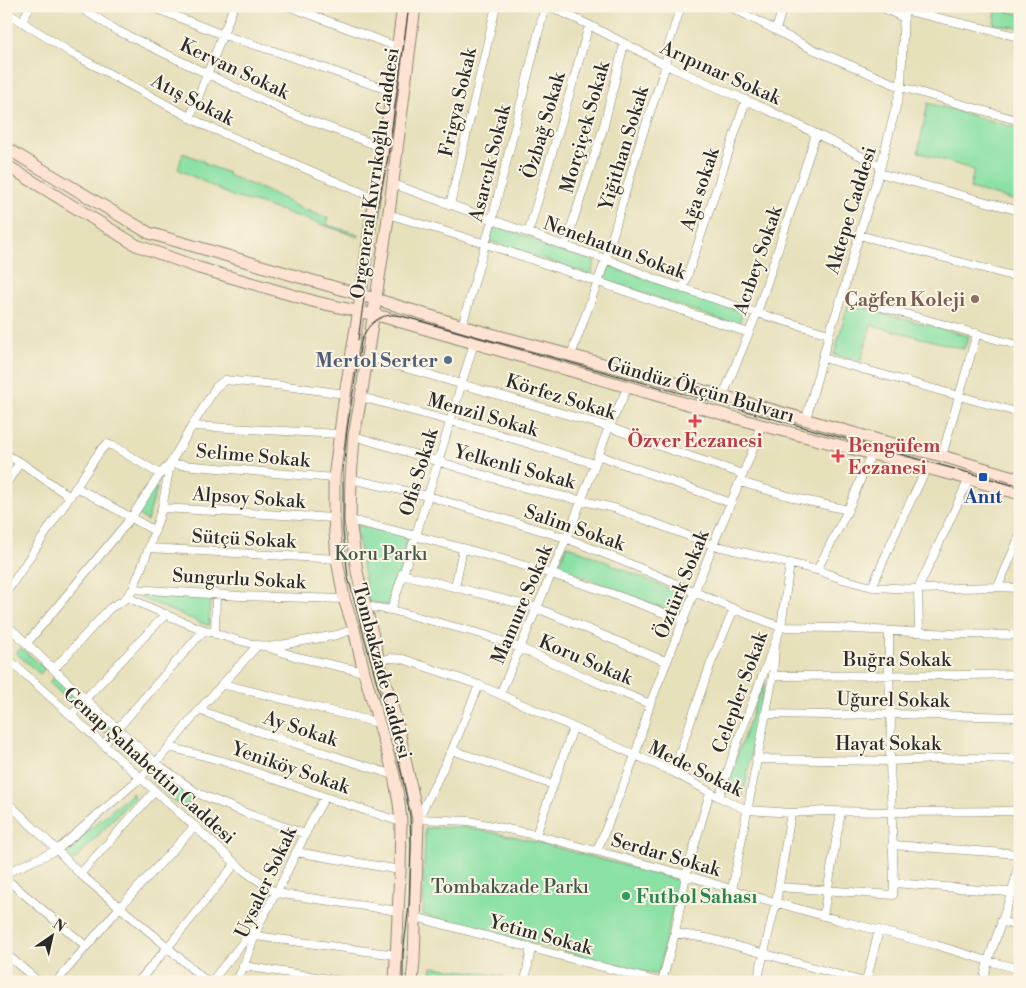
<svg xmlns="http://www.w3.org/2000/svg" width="1026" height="988" viewBox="0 0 1026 988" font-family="'Libre Bodoni',serif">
<rect width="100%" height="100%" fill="#fcf5e5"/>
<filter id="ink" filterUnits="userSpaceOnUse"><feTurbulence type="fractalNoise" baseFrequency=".02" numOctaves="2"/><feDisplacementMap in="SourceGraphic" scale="10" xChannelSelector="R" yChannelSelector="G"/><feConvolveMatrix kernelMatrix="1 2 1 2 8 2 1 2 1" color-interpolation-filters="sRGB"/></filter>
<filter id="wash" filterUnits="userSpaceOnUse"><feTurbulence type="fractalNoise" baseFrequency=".0096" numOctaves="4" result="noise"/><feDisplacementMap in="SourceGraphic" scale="20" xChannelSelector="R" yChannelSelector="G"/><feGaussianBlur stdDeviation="1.12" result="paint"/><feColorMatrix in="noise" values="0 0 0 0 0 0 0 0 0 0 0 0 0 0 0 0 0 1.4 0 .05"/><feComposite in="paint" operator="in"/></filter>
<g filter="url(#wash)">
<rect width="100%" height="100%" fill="#e6e0bb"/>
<path fill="#8ae1a5" stroke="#5a8668" d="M996 10 1020 14V28L994 24Z
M928 103 1020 129V202L970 188 974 170 918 152Z
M183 153 205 162V164L228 173V175L278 196 300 208 328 218 327 225 355 233 358 235 359 237 261 204 234 197 178 169Z
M494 225 595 261 591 275 489 241Z
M609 266 743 312 738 326 605 280Z
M848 304 969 336 964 349 871 325 861 361 834 355Z
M154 487 157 488 147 521 137 514Z
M356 525 408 536 392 606 368 602Z
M567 545 687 597 680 615 558 567Z
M141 593 210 598 209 626 140 598Z
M21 648 45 669 40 674 16 653Z
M54 677 80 700 74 706 49 682Z
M763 683H765L743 797 724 792Z
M85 705 111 728 106 734 80 710Z
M118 734 145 758 140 764 113 740Z
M156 769 192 795 186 811 148 778Z
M132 793 134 797 74 861 65 851Z
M463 827 521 838 679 880 658 975 423 915 425 828Z
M432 967 504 976 503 982H431Z"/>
</g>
<g filter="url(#ink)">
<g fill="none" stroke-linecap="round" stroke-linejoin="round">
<g stroke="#888673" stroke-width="9">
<path id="street" d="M78 6 116 30 218 79 290 113 384 148
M150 6 223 35 277 52 391 91
M288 6 397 47
M549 6 589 25 666 65 768 110 881 166
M729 6 808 47 901 87 1020 121
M879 6 904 18
M904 10 1020 37
M6 12 73 54 204 125 374 198
M22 22 30 6
M776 30 783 6
M190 118 234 6
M879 173 1020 211
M393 184 565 246 606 259 655 279 757 313 829 334
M450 205 496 6
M388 214 486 244 749 333
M528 233 567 103 589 25
M859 235 1020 278
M565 246 603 129 624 44
M683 289 746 100
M842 296 1020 346
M462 326 492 220 545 6
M571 355 606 259 641 139 666 65 667 50 681 6
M368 357 609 427 665 448 743 474
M823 358 1020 413
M723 396 757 313 816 134
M361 397 498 434 595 464
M806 419 829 334 842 296 859 235 879 173 901 87 904 6
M192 426 216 387 225 380 294 387 345 394
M354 436 526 488 614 508 713 545 817 570 842 579 872 587 918 589 998 587 1020 588
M6 455 20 462 70 497
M598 455 731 503
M942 456 977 333
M170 464 334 478
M351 479 428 496 566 538 642 569 734 609 781 627 834 628 953 634 1020 635
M740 482 795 498 848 510
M6 484 20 462
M76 487 155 531
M162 508 334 518
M350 520C463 547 576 577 684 621
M149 548 337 559
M817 570 848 510 871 454
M402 574 537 608 667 662
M455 587 463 548
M872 587 899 525 927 468
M998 587 1020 535
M133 589 240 596 344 599
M6 593 100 451 107 444 113 446 160 474
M127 597C172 618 219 639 269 647L337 635 354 629
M365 606 391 610 485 635 520 648 591 680 650 704
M391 610 416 535 474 343
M6 624 85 699 156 763 197 793 248 814 305 834
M919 632 918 589 969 479
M215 634 216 594
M27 643 131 518 160 474 170 464 192 426 339 434
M270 648 297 657 364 672
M6 657 243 870 276 893 398 911
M379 661 390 658 403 659 479 685 673 772 719 797 747 810 791 813 825 811 892 812 1020 811
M54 669 110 608 124 600 133 589 149 548 162 508 170 465
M773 676 966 675 1020 674
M222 684 379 723
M479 685 452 750 418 819 469 821 536 835 686 875 746 894 838 920 936 945 988 961 1020 969
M500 694 520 648 574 520 609 427 628 387
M199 710 262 733 394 775
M765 714 830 715 890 714 1020 717
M72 715 85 699 166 614
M104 744 204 630
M169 747 223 761 325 797 401 822
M452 750 553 785
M756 759 890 761 964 758 1020 759
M673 772 711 663 734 609
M719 797 740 735 781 627 790 563
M6 801 57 850 80 874 157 938 207 982
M536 835 573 728
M892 845 1020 854
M597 851 635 756 650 704 713 545 750 457 761 425
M296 852 400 870
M6 873 57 850 140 778 160 758 199 710 257 646
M80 874 155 791
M6 879 86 946
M894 883 1020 893
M779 887 893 895 894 883 890 761 891 717 889 675V631
M732 890 773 676 775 644
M823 916 841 812
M415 917 659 982
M1001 921 1020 927
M675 933 712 939 864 982
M256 936 396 955
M6 954 39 982
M243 966 349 982
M56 982 120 907 195 826
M138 982 168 947 235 864
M211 982 257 925
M236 982 242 970 260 922 282 882 313 818 325 797
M525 982 531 948
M662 982 675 933 686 875 710 792
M757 982 776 902 791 813
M866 982 879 930
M983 982 988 961 1012 892 1020 860"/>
</g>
<g stroke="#888673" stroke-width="13">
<path id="secondary" d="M6 148 149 233 375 299 476 330 723 396 878 440 942 456 1020 479
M6 165 136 245 199 268 316 302 384 317 474 343 761 425 969 479 1020 494
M395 982 400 870 401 822 399 803 394 775 364 672 354 629 344 599 337 559 334 518V478L345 394 359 310 374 198 384 148 403 6
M412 982 414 961 418 819 398 727 379 661 357 572 350 520 351 479 354 436 361 397 390 205 415 6"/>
</g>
<use href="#street" stroke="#fff" stroke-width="8"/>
<use href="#secondary" stroke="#fee3d2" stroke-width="11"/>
<path stroke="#2b2b2b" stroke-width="1" d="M358 340 377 207 387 162 409 6
M403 982V954L409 905 411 845 410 816 402 775 348 577 343 531V469L347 430 361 342C365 328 377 315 393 315 398 315 404 317 409 318L1020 487"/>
</g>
</g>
<circle fill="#8d6e63" stroke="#fcf5e5" stroke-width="2" cx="975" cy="299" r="5"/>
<circle fill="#5c6f8a" stroke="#fcf5e5" stroke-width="2" cx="448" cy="360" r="5"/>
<g fill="#e0444e" stroke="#fcf5e5" stroke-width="2">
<path d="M692.5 413.5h5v5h5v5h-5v5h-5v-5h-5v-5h5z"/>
<path d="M835.5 448.5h5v5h5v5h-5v5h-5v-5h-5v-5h5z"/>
</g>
<rect fill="#1a4fb4" stroke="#fcf5e5" stroke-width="2" x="978" y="472" width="10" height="10" rx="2.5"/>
<circle fill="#2e9e5b" stroke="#fcf5e5" stroke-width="2" cx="626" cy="896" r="5"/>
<g text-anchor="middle" stroke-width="4" stroke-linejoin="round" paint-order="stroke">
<g font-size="19" fill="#2b2b2b" stroke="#fcf5e5">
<text transform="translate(235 68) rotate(25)" y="7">Kervan Sokak</text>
<text transform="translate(721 72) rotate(24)" y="7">Arıpınar Sokak</text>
<text transform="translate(193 99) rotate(27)" y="7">Atış Sokak</text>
<text transform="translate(457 102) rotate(-77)" y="7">Frigya Sokak</text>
<text transform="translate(543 125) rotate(-74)" y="7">Özbağ Sokak</text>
<text transform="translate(584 127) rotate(-74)" y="7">Morçiçek Sokak</text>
<text transform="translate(623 148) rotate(-73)" y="7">Yiğithan Sokak</text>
<text transform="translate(489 163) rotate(-76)" y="7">Asarcık Sokak</text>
<text transform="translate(374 173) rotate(-82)" y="7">Orgeneral Kıvrıkoğlu Caddesi</text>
<text transform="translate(699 189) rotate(-72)" y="7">Ağa sokak</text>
<text transform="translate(850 210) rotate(-73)" y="7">Aktepe Caddesi</text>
<text transform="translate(615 247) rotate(20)" y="7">Nenehatun Sokak</text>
<text transform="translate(757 260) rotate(-71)" y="7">Acıbey Sokak</text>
<text transform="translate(701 389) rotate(16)" y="7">Gündüz Ökçün Bulvarı</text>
<text transform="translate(561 396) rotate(17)" y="7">Körfez Sokak</text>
<text transform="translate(483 414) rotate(16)" y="7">Menzil Sokak</text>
<text transform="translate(253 455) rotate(5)" y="7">Selime Sokak</text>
<text transform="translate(515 466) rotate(15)" y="7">Yelkenli Sokak</text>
<text transform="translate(418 472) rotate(-73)" y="7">Ofis Sokak</text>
<text transform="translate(249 497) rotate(4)" y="7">Alpsoy Sokak</text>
<text transform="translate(575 527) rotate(19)" y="7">Salim Sokak</text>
<text transform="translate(244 538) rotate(3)" y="7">Sütçü Sokak</text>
<text transform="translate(239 578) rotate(3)" y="7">Sungurlu Sokak</text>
<text transform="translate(681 584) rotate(-68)" y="7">Öztürk Sokak</text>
<text transform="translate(521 604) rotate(-67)" y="7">Mamure Sokak</text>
<text transform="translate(586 659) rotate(23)" y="7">Koru Sokak</text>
<text x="897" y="666">Buğra Sokak</text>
<text transform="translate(383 671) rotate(75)" y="7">Tombakzade Caddesi</text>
<text transform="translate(739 692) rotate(-70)" y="7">Celepler Sokak</text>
<text transform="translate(893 699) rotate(1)" y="7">Uğurel Sokak</text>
<text transform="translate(301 728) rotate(18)" y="7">Ay Sokak</text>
<text x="888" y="750">Hayat Sokak</text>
<text transform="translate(150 765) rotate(42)" y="7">Cenap Şahabettin Caddesi</text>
<text transform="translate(291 767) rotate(19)" y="7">Yeniköy Sokak</text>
<text transform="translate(696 768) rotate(26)" y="7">Mede Sokak</text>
<text transform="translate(666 854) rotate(16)" y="7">Serdar Sokak</text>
<text transform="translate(265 882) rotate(-65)" y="7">Uysaler Sokak</text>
<text transform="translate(541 934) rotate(15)" y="7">Yetim Sokak</text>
</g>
<g font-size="19" font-weight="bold" fill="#785e54" stroke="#fcf5e5" text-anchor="end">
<text x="965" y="306">Çağfen Koleji</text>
</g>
<g font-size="19" font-weight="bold" fill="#4e5e75" stroke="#fcf5e5" text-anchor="end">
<text x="438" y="367">Mertol Serter</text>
</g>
<g font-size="19" font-weight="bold" fill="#be3a42" stroke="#fcf5e5">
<text x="695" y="447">Özver Eczanesi</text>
<text x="848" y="452" text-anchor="start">Bengüfem<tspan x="848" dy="22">Eczanesi</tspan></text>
</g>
<g font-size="19" font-weight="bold" fill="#164399" stroke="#fcf5e5">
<text x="983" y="503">Anıt</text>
</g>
<g font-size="19" fill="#43584a" stroke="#fcf5e5">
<text x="381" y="560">Koru Parkı</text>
<text x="510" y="893">Tombakzade Parkı</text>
</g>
<g font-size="19" font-weight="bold" fill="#27864d" stroke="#fcf5e5" text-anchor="start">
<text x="636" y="903">Futbol Sahası</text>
</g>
</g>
<rect width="1026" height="988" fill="none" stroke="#fcf5e5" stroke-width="25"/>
<g transform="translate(52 936) rotate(34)" stroke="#fcf5e5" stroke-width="4" paint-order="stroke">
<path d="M0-4L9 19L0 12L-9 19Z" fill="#2b2b2b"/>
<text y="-8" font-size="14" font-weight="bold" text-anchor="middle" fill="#2b2b2b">N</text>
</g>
</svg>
